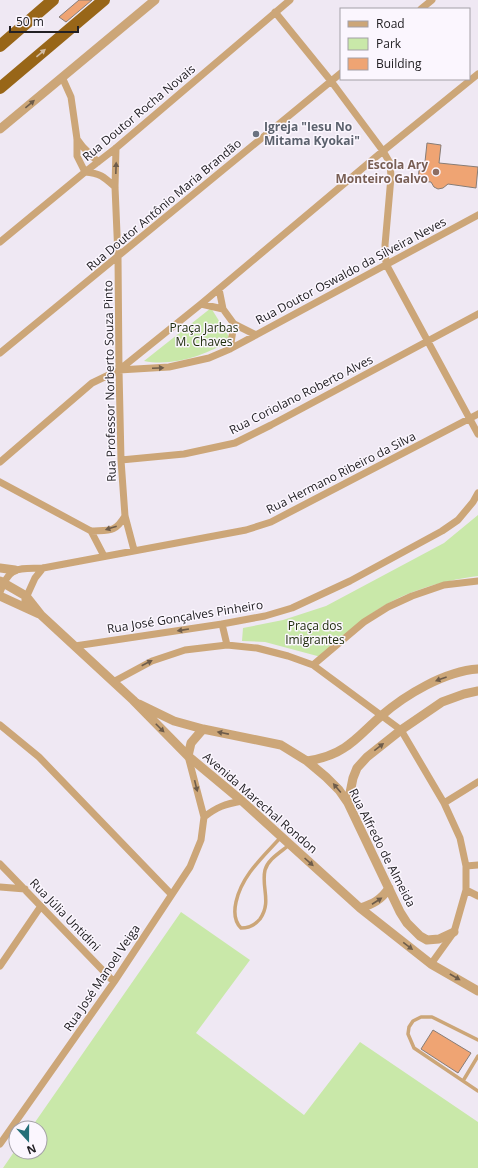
<svg xmlns="http://www.w3.org/2000/svg" width="478" height="1168" viewBox="0 0 478 1168" font-family="'Open Sans',sans-serif">
<rect width="100%" height="100%" fill="#efe8f3"/>
<path fill="#c9e8a9" d="M211 308 231 340C206 355 173 367 144 361Z
M478 515V576C439 581 399 593 367 617 351 629 337 644 321 657L265 642 242 641 243 628 283 620 326 606 444 543Z
M181 912 250 960 196 1033 304 1115 360 1042 478 1122V1168H3L16 1149V1152H40V1128H31Z"/>
<path fill="#efa473" stroke="#877d77" d="M79 0H92L66 22 59 17Z
M427 143 441 145 439 163 478 167 476 188 448 184 443 188 438 189 434 187 431 182 418 181 419 170 424 171Z
M433 1030 471 1053 458 1073 421 1049Z"/>
<g fill="none" stroke-linecap="round" stroke-linejoin="round">
<path stroke="#cca678" stroke-width="3.5" d="M281 837C263 857 242 875 236 902 234 911 234 921 241 928 249 928 255 925 260 919 272 902 261 887 265 870 268 859 281 852 289 845
M478 1040 432 1017H421L413 1021 409 1027 408 1034 414 1048 478 1091
M463 1081 478 1056"/>
<path stroke="#cca678" stroke-width="7" d="M421 9 432 0
M275 12 331 81 383 151 390 163 391 177 385 245 386 264 478 434
M62 77 71 97 77 139V156L85 172C100 173 104 177 115 187
M77 139 83 147 98 162
M116 148 115 187 118 257 119 370 121 460 125 516 134 550
M0 242 85 172 116 148 290 0
M219 289 223 309 234 324 256 335
M201 304 223 309
M230 349 234 324
M0 353 341 73
M119 370 169 367 209 358 230 349 478 215
M121 460 184 454 235 443 271 425 478 314
M0 462 92 383 119 370 201 304 383 151 478 74
M0 482 91 531
M91 531C109 530 115 533 125 516
M91 531 104 556
M0 592C10 565 18 569 43 568L246 530 271 522 478 414
M25 600 35 578 43 568
M222 624 227 645
M75 646 222 624 265 616 292 608 350 581 442 531 458 520 473 502 478 493
M313 665 364 622 388 607 412 596 444 585 478 581
M113 682 152 661 185 650 227 645 257 648 288 656 313 665 401 730 444 803 460 838 466 866V890L454 932 431 964
M0 725 39 757 171 894
M444 803 478 782
M204 817C217 807 225 804 242 801
M0 864 114 982
M466 866 478 865
M0 887 25 889
M466 890 478 896
M0 966 41 906
M0 1144 114 982 190 867 201 840 204 817 188 756"/>
<path stroke="#cca678" stroke-width="9" d="M0 129 155 0
M0 568 15 570
M0 581 26 596 41 615 133 700 188 756 242 801 360 908 431 964 478 991
M0 596 39 614
M139 704 174 721 203 729 281 745 307 761 326 777 339 790 348 803 400 912 407 923 420 936 427 940 439 939 454 932
M188 756 191 743 203 729
M307 761C320 759 332 756 344 748 357 740 368 727 381 716 405 695 445 671 478 669
M348 803 353 778 357 768 367 757 401 730 442 702 464 694 478 691
M360 908C373 904 381 900 389 888"/>
<path stroke="#986618" stroke-width="12" d="M0 46 53 0
M0 88 104 0"/>
</g>
<defs><path id="oneway-solid" d="M-6-.8H1V-3.2L6.5 0L1 3.2V.8H-6Z"/></defs>
<use fill="#d3bca2" href="#oneway-solid" transform="translate(41 53) rotate(-40)"/>
<g fill="#6e5c4a">
<use href="#oneway-solid" transform="translate(30 104) rotate(-40)"/>
<use href="#oneway-solid" transform="translate(116 168) rotate(-88)"/>
<use href="#oneway-solid" transform="translate(158 368) rotate(-3)"/>
<use href="#oneway-solid" transform="translate(111 528) rotate(162)"/>
<use href="#oneway-solid" transform="translate(183 630) rotate(171)"/>
<use href="#oneway-solid" transform="translate(147 663) rotate(-27)"/>
<use href="#oneway-solid" transform="translate(441 679) rotate(160)"/>
<use href="#oneway-solid" transform="translate(160 728) rotate(45)"/>
<use href="#oneway-solid" transform="translate(223 733) rotate(-169)"/>
<use href="#oneway-solid" transform="translate(379 747) rotate(-38)"/>
<use href="#oneway-solid" transform="translate(196 786) rotate(76)"/>
<use href="#oneway-solid" transform="translate(337 788) rotate(-130)"/>
<use href="#oneway-solid" transform="translate(309 862) rotate(42)"/>
<use href="#oneway-solid" transform="translate(377 901) rotate(-33)"/>
<use href="#oneway-solid" transform="translate(408 946) rotate(37)"/>
<use href="#oneway-solid" transform="translate(455 977) rotate(30)"/>
</g>
<circle fill="#6b7280" stroke="#fbf6fe" stroke-width="1.5" cx="256" cy="134" r="4"/>
<circle fill="#8d6e63" stroke="#fbf6fe" stroke-width="1.5" cx="436" cy="172" r="4"/>
<g text-anchor="middle" stroke-width="3" stroke-linejoin="round" paint-order="stroke">
<g font-size="12" fill="#222024" stroke="#fbf6fe">
<text transform="translate(139 113) rotate(-40)" y="4">Rua Doutor Rocha Novais</text>
<text transform="translate(164 205) rotate(-40)" y="4">Rua Doutor Antônio Maria Brandão</text>
<text transform="translate(351 271) rotate(-28)" y="4">Rua Doutor Oswaldo da Silveira Neves</text>
<text transform="translate(110 381) rotate(-91)" y="4">Rua Professor Norberto Souza Pinto</text>
<text transform="translate(301 395) rotate(-27)" y="4">Rua Coriolano Roberto Alves</text>
<text transform="translate(341 473) rotate(-27)" y="4">Rua Hermano Ribeiro da Silva</text>
<text transform="translate(185 617) rotate(-9)" y="4">Rua José Gonçalves Pinheiro</text>
<text transform="translate(260 803) rotate(41)" y="4">Avenida Marechal Rondon</text>
<text transform="translate(382 848) rotate(63)" y="4">Rua Alfredo de Almeida</text>
<text transform="translate(65 915) rotate(46)" y="4">Rua Júlia Untidini</text>
<text transform="translate(102 978) rotate(-56)" y="4">Rua José Manoel Veiga</text>
</g>
<g font-size="12" font-weight="bold" fill="#5b616d" stroke="#fbf6fe" text-anchor="start">
<text x="264" y="131">Igreja "Iesu No<tspan x="264" dy="14">Mitama Kyokai"</tspan></text>
</g>
<g font-size="12" font-weight="bold" fill="#785e54" stroke="#fbf6fe" text-anchor="end">
<text x="428" y="169">Escola Ary<tspan x="428" dy="14">Monteiro Galvo</tspan></text>
</g>
<g font-size="12" fill="#202e0e" stroke="#fbf6fe">
<text x="204" y="332">Praça Jarbas<tspan x="204" dy="14">M. Chaves</tspan></text>
<text x="315" y="630">Praça dos<tspan x="315" dy="14">Imigrantes</tspan></text>
</g>
</g>
<rect x="340" y="8" width="130" height="72" fill="#fbf6fe" stroke="#a4a0a7"/>
<rect x="348" y="21" width="20" height="6" fill="#cca678" stroke="#a4a0a7"/>
<text x="376" y="28" font-size="12" fill="#222024">Road</text>
<rect x="348" y="38" width="20" height="12" fill="#c9e8a9" stroke="#a4a0a7"/>
<text x="376" y="48" font-size="12" fill="#222024">Park</text>
<rect x="348" y="58" width="20" height="12" fill="#efa473" stroke="#a4a0a7"/>
<text x="376" y="68" font-size="12" fill="#222024">Building</text>
<g transform="translate(28 1140) rotate(159)"><circle r="19" fill="#fbf6fe" stroke="#a4a0a7"/>
<path d="M0-3L7 15L0 10L-7 15Z" fill="#256f78"/>
<text y="-6" font-size="11" font-weight="bold" text-anchor="middle" fill="#222024">N</text>
</g>
<path d="M10 26v6h68v-6" fill="none" stroke="#222024" stroke-width="2"/>
<text x="16" y="26" font-size="12" fill="#222024" stroke="#fbf6fe" stroke-width="3" paint-order="stroke">50 m</text>
</svg>
